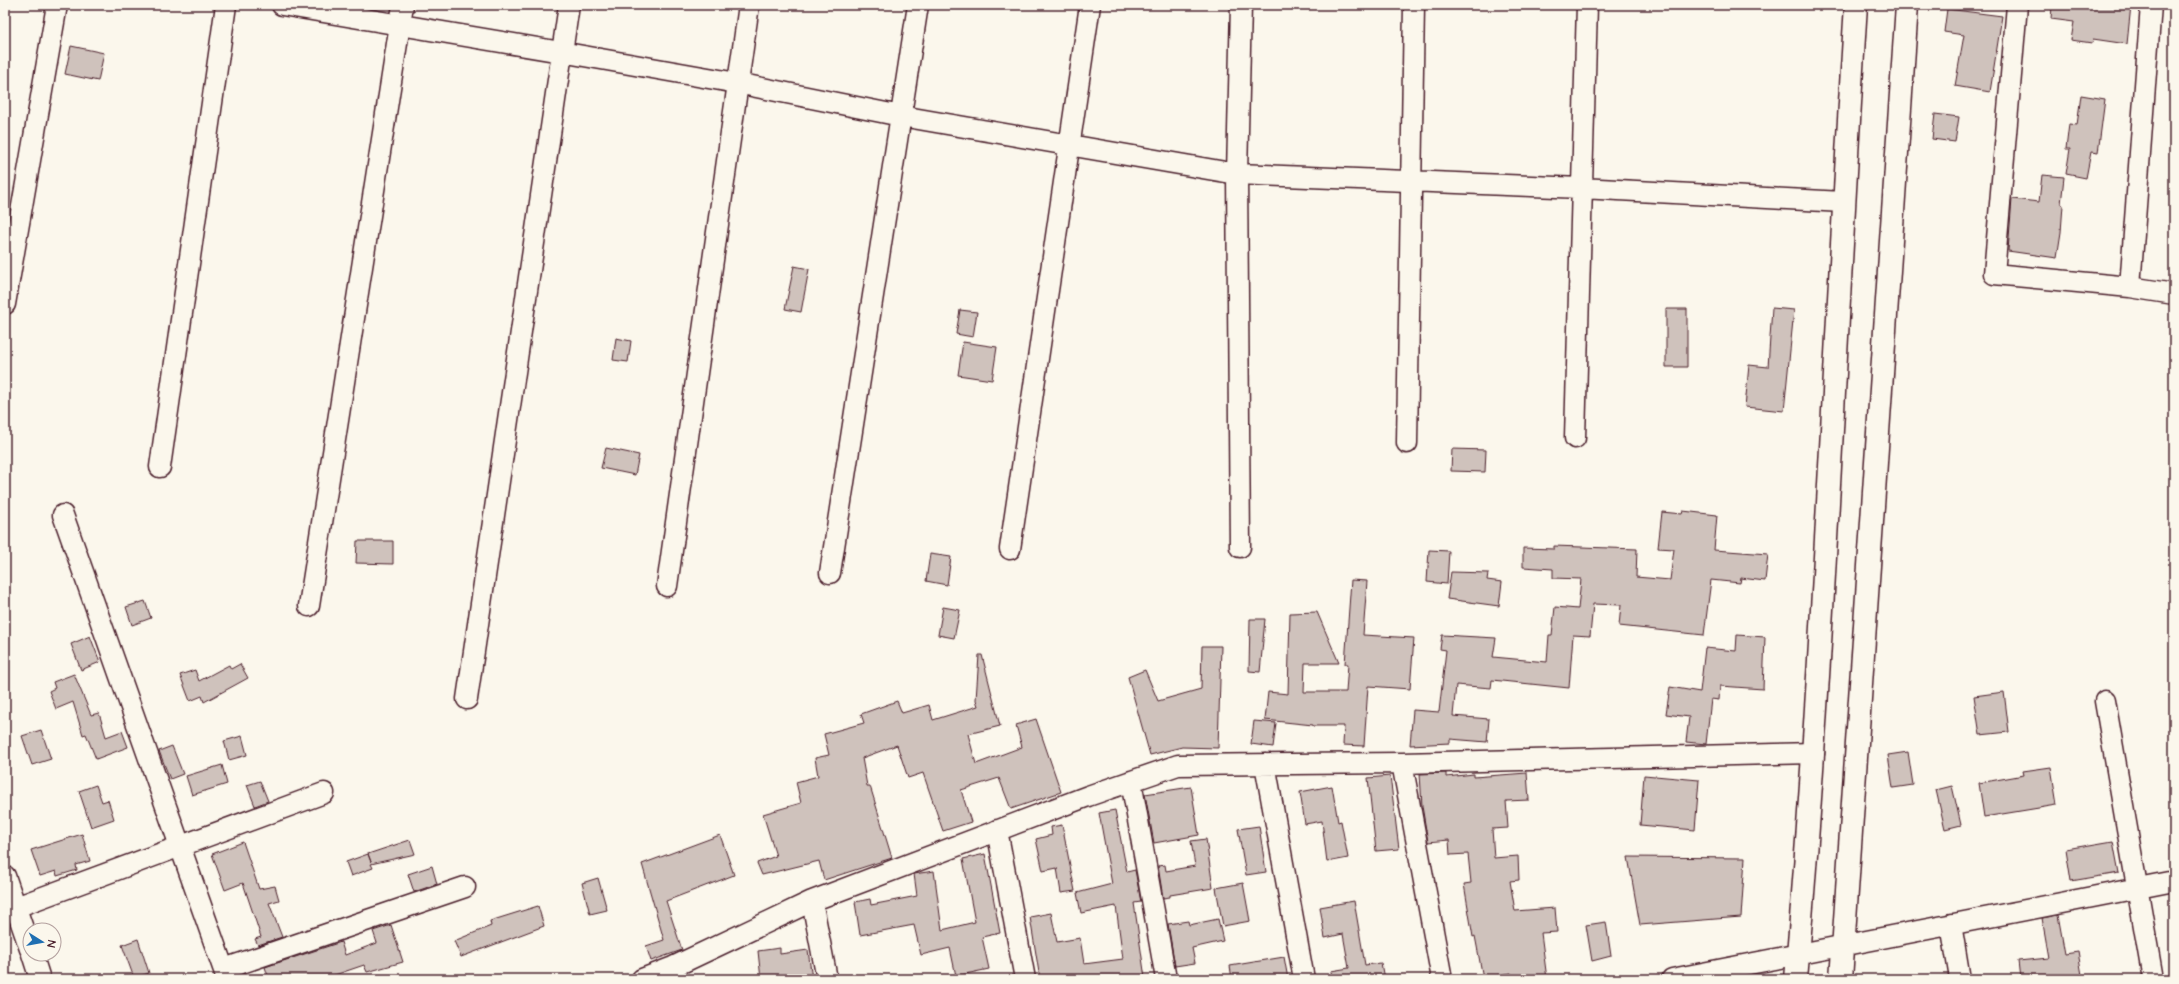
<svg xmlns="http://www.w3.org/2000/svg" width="2179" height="984" font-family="'Architects Daughter',sans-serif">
	<rect width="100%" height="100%" fill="#fbf7ec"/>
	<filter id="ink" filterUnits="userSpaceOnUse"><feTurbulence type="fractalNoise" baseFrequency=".025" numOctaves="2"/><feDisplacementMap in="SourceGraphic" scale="8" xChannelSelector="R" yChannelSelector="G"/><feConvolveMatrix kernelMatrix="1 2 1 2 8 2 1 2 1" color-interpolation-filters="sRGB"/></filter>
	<g filter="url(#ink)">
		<path fill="#cfc2bc" stroke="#4a1f2b" d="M2052 5H2131L2127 44 2093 39 2092 43 2071 40 2074 22 2051 19Z
			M1947 9 2002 16 1990 92 1955 86 1964 35 1944 32Z
			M71 46 104 53 98 81 65 74Z
			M2081 95 2105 99 2098 153 2091 152 2086 178 2066 174 2070 149H2066L2069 124 2077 125Z
			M1935 114 1959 117 1955 142 1932 139Z
			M2042 175 2064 177 2061 204 2063 205 2061 232 2057 258 2008 251 2012 199 2039 202Z
			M794 266 809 269 801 312 785 309Z
			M1772 308 1794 310 1784 411 1745 407 1749 365 1768 367Z
			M1666 309H1687V367H1666Z
			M960 310 977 312 973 337 956 334Z
			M616 338 631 341 628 362 613 360Z
			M963 342 997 347 992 380 958 375Z
			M606 448 639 455 635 475 601 468Z
			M1452 449 1486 450 1485 472 1451 471Z
			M1683 511 1717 515 1714 550 1768 554 1765 581 1741 578 1740 583 1711 580 1704 635 1619 626 1621 605 1593 604 1590 636 1573 635 1569 688 1492 680 1491 688 1456 685 1453 716 1489 719 1487 742 1450 739V743L1410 745 1413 710 1439 712 1446 650 1440 649 1442 635 1496 638 1493 657 1547 662 1549 635H1552L1555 607 1578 609 1581 579 1553 578V569L1523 567V548L1554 549V546L1637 549 1636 577 1670 580 1674 549 1658 548 1662 512 1682 514Z
			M357 541H393V564L356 563Z
			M1429 550 1449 551 1447 584 1427 582Z
			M930 554 951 557 947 585 926 581Z
			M1451 572 1488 573 1487 580 1502 582 1499 606 1447 599Z
			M1351 580 1367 581 1363 635 1414 638 1410 689 1368 686 1364 746 1343 745 1344 726H1313V725L1265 720 1268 692 1288 694 1290 613 1317 612 1339 663H1305L1304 692H1346L1348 664H1345Z
			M145 601 151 618 132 625 126 607Z
			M943 607 960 610 954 638 938 635Z
			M1250 619H1265L1260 672 1249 671Z
			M1737 635 1765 637 1763 689 1720 686 1719 700 1711 699 1706 744 1686 742 1689 717 1666 714 1670 687 1700 692 1705 648 1736 651Z
			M90 636 100 662 81 670 71 644Z
			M1202 646H1221L1218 748 1182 747 1150 755 1128 677 1145 670 1158 701 1201 689Z
			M979 655H982L1000 726 968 734 976 764 1022 747 1016 725 1036 719 1061 792 1011 809 999 778 961 790 971 822 943 831 923 773 908 778 897 745 862 758 867 786H870L892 858 824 880 819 861 762 875 757 863 776 856 763 814 801 803 796 782 818 776 815 758 829 755 824 734 864 723 861 714 897 701 902 713 929 705 933 720 978 706 976 700Z
			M240 664 248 678 204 702 202 696 190 701 180 675 195 670 199 681 229 665 231 669Z
			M74 674 91 715 99 713 106 737 122 731 128 747 96 759 86 734 83 735 73 702 56 709 49 691 55 688 53 682Z
			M2004 692 2009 732 1980 735 1974 696Z
			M1254 721 1276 723 1273 747 1251 744Z
			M41 730 51 759 32 765 22 736Z
			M242 736 247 755 229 760 224 741Z
			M172 746 183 774 170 779 159 751Z
			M1908 752 1913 785 1893 788 1888 755Z
			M222 765 227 784 192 795 186 776Z
			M2051 767 2057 805 1984 817 1979 783 2024 775 2023 771Z
			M1446 773V777L1474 774V777L1527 773 1529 800 1506 801 1508 828 1492 829 1494 858 1518 856 1519 880 1510 881 1515 911 1555 908 1557 932 1541 933 1547 979H1512L1511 973 1483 978 1475 936 1473 937 1464 884 1471 883 1468 854 1450 855 1449 840 1428 842 1422 806 1420 774Z
			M1644 775 1699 780 1695 830 1640 825Z
			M1390 776 1399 849 1376 851 1368 778Z
			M260 781 268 801 255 806 247 785Z
			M96 785 102 802 108 800 114 819 91 827 79 791Z
			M1332 786 1338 822 1341 821 1348 858 1327 862 1322 821 1305 824 1300 792Z
			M1952 786 1961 825 1945 829 1936 790Z
			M1191 787 1199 835 1154 843 1145 794Z
			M1115 810 1127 872 1135 870 1141 902 1134 903 1145 978 1040 979 1030 917 1051 913 1057 942 1080 938 1084 964 1123 959 1116 906 1081 913 1077 893 1112 884 1099 813Z
			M1062 825 1075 891 1061 893 1057 868 1043 871 1036 839 1052 835 1051 827Z
			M1259 826 1266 872 1246 875 1238 829Z
			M82 834 90 861 76 865 77 870 57 876 56 871 40 876 31 850Z
			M720 835 734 875 666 901 682 950 651 961 646 946 664 940 642 864Z
			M1206 839 1213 888 1170 895V897L1163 898 1158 866 1165 865 1166 871 1195 866 1191 841Z
			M410 840 415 854 371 864 373 868 351 876 346 862 368 854 371 862 368 854Z
			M2113 841 2119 873 2071 881 2066 849Z
			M243 842 259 889 275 886 279 900 269 903 282 937 258 945 255 939 261 937 243 883 225 890 212 854Z
			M985 854 1000 933 982 937 989 969 956 976 950 948 921 955 914 925 860 935 855 902 870 899 871 905 917 896 914 874 934 871 942 930 975 922 963 859Z
			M1628 857 1745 858 1741 917 1640 925Z
			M432 866 437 884 414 892 408 874Z
			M598 878 607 910 590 914 582 883Z
			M1243 883 1250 921 1223 926 1216 888Z
			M1354 901 1365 965 1381 963 1384 979H1332L1331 971 1349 968 1343 934 1325 938 1320 907Z
			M538 906 544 926 461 957 454 941 491 926 490 921Z
			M2058 915 2065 954 2078 952 2082 975 2071 977V979H2020L2018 961 2049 958 2042 918Z
			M1218 919 1223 941 1192 948 1195 963 1175 966 1168 924 1188 921 1189 925Z
			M1606 922 1611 956 1592 961 1586 925Z
			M391 925 403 962 367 972 364 965 323 979H269L265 967 341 942 345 955 377 943 373 931Z
			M138 939 149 973 134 978 122 945Z
			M780 948V954L808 950 812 979H761L758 951Z
			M1284 957 1288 979H1232L1230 966Z"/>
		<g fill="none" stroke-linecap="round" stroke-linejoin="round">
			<g stroke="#4a1f2b" stroke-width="23">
				<path id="minor" d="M282 5 561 52 737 83 901 116 1237 174 1581 188 1843 202
					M2017 5 1994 274 2130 287 2174 294
					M2130 287 2151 5
					M5 304 57 5
					M1575 438 1587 5
					M1407 443 1414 5
					M160 467 226 5
					M63 515 227 979
					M1240 547 1237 174 1241 5
					M1010 549 1090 5
					M830 573 918 5
					M667 586 749 5
					M309 606 403 5
					M467 699 569 5
					M2105 701 2153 979
					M1402 763 1442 979
					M1265 764 1304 979
					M1131 781 1166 979
					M997 830 1025 979
					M5 876 30 949
					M812 901 827 979
					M16 907 324 793
					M1951 924 1960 979
					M32 954 40 979
					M224 969 465 887
					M642 979 673 967 812 901 1088 796 1178 765 1402 763 1814 753
					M1672 979 2174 881"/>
			</g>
			<g stroke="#4a1f2b" stroke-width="25">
				<path id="major" d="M1796 979C1824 655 1835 330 1856 5
					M1841 979 1907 5"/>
			</g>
			<use href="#minor" stroke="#fbf7ec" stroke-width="20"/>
			<use href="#major" stroke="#fbf7ec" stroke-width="22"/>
		</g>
	</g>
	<rect width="2179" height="984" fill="none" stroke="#fbf7ec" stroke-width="20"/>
	<rect x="10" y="10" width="2159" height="964" fill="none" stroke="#4a1f2b" stroke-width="1.5" filter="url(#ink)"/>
	<g transform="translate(42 942) rotate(101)"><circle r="19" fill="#fbf7ec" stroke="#b4a19f"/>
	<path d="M0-3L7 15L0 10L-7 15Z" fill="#1f6fb2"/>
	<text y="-6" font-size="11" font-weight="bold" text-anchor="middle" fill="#4a1f2b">N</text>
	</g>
</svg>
